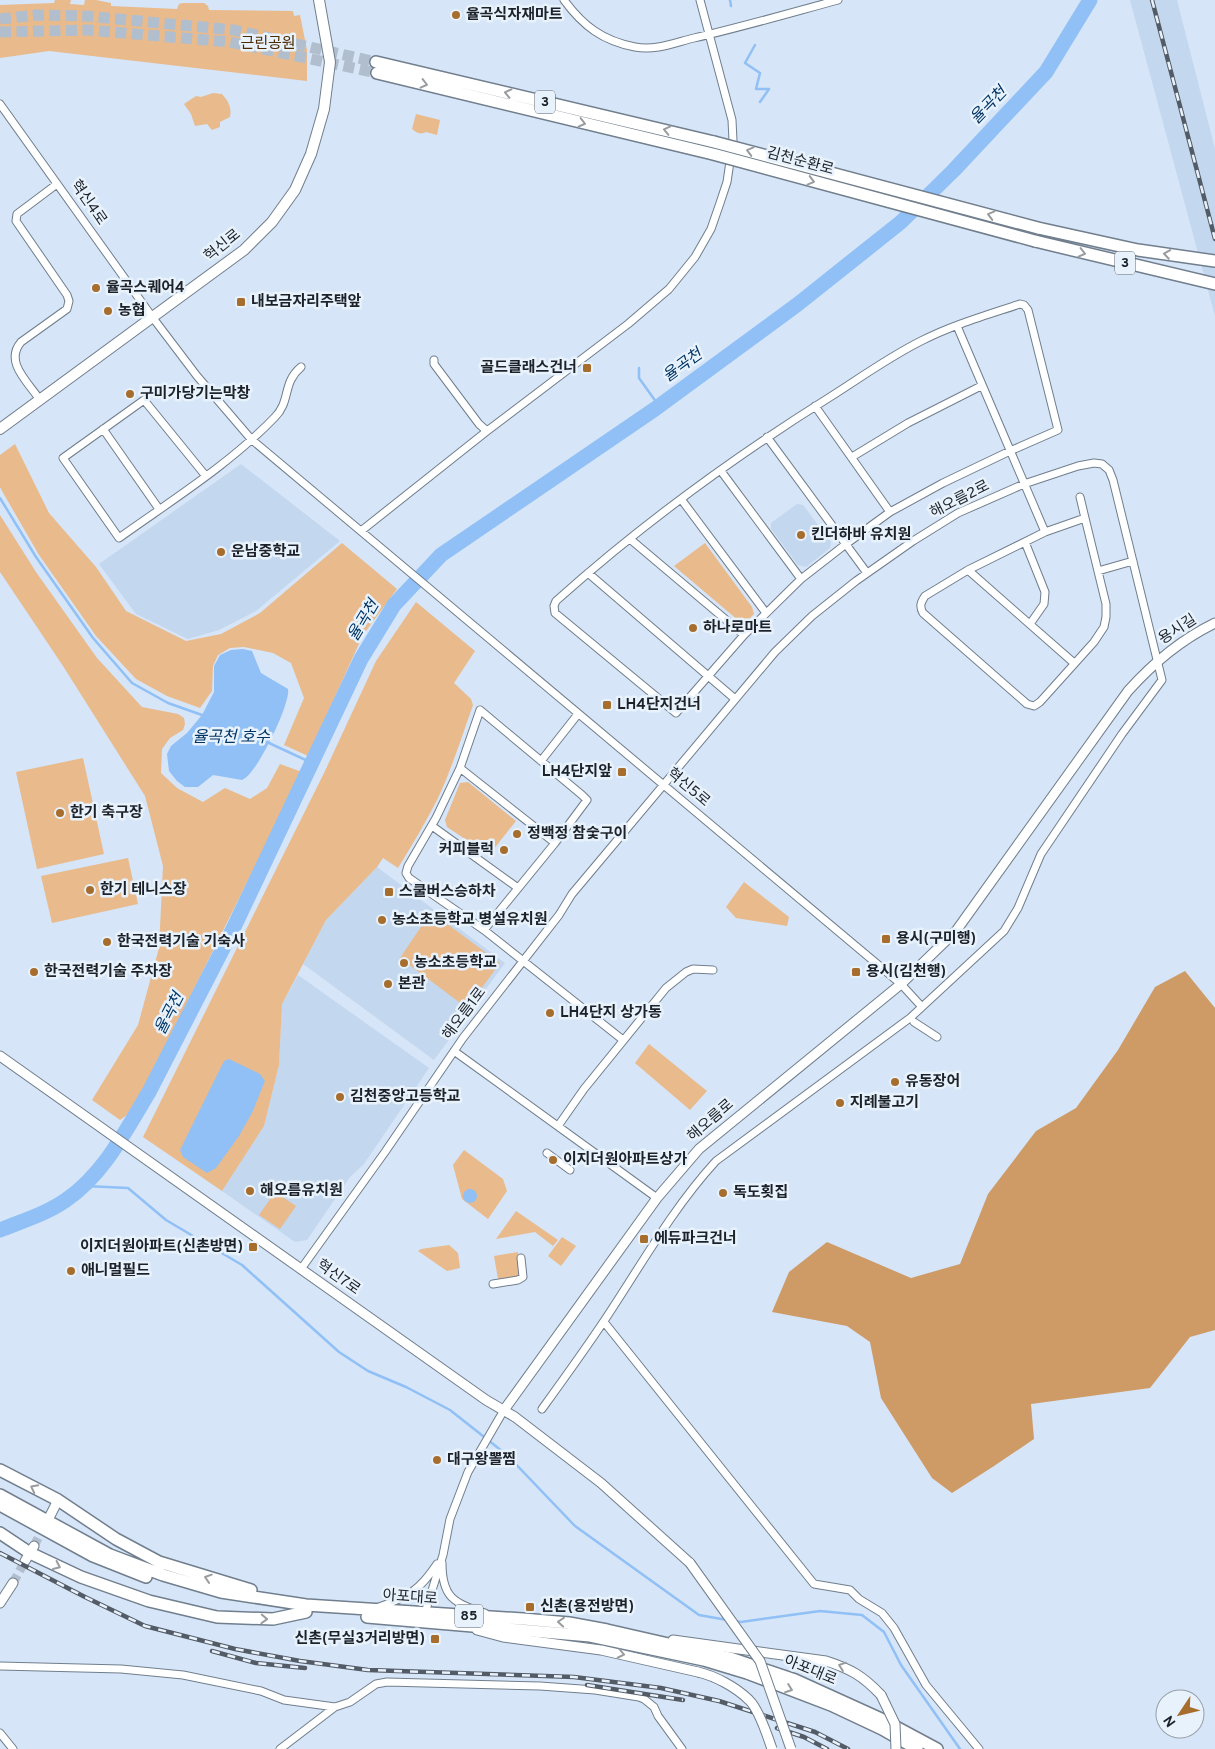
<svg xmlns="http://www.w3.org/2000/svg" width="1215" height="1749" font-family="Overpass,'Noto Sans KR',sans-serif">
	<rect width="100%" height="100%" fill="#d6e5f7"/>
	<path fill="#c3d7ee" d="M1130 0H1177L1215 149V316Z
		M241 464 340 541 256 611 219 630 188 639 136 614 99 564Z
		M797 504 803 505 831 542 830 548 806 567 798 565 771 529V523Z
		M377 867 505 963 434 1060 303 964 326 920Z
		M298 975 429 1068 364 1164 350 1177 307 1240 295 1242 222 1191 264 1126 279 1065 282 1004Z"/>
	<path fill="#e9ba8c" d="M55 0H71L70 4 84 5 85 0H96L111 3V6L177 9 179 4 183 3H204L208 6 209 10 293 11 294 16 300 15 307 50V81L49 51 0 58V5L54 3Z
		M213 93 222 94C228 101 232 107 230 117L220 122V127L212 130 207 124 195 126 191 114 184 104 196 96 201 97Z
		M416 114 440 120 437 135 426 132C420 135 417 133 412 129Z
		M15 444 49 513 96 567 126 611 186 641 221 634 260 613 342 543 397 589 363 635 308 756 284 745 304 698 291 663 273 653 244 647 230 648 218 655 213 666 212 691 200 708 167 696 136 679 96 636 39 555 2 491 0 487V455Z
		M0 515 36 572 97 658 142 707 178 714 184 718 185 724 183 730 170 738 162 749 161 773 177 788 203 802 225 788 250 799 267 788 280 764 302 772 164 1049 137 1099 127 1115 120 1120 92 1100 138 1025 159 948 163 866 145 796 63 666 0 572Z
		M705 543 752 607 754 614 746 622 739 621 674 566Z
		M416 602 475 651 454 683 471 699 473 705C462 736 452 768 438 798 426 822 412 845 398 868L383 858 377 867 326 920 282 1004 279 1065 264 1126 222 1191 143 1137 325 771 376 661Z
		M83 758 104 854 37 869 16 772Z
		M468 782 516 821 489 855 447 827 445 820 460 783Z
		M128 858 138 904 52 923 41 876Z
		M744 882 789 917 787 926 736 918 726 907Z
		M431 912 500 963 467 1008 400 958Z
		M649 1044 707 1091 690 1110 635 1063Z
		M464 1150 503 1179 507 1191 488 1219 462 1199 453 1165Z
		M275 1192 296 1206 280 1229 259 1215Z
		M516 1211 558 1240 553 1246 535 1232 496 1239Z
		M562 1237 576 1246 561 1266 548 1256Z
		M449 1245 458 1253 460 1268 447 1271 418 1251 421 1249Z
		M518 1252 520 1275 517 1277 498 1279 494 1256Z"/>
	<path fill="#ce9a66" d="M1185 971 1215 1008V1330L1190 1337 1150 1388 1031 1404 1034 1439 994 1466 952 1493 932 1478 881 1398 870 1342 847 1326 772 1312 789 1272 827 1242 911 1278 960 1264 988 1194 1036 1131 1076 1108 1118 1050 1155 987Z"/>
	<path fill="#90c0f6" d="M243 649 252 651 261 673 288 689C291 703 256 776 242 780L213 775 198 787H185L177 781 169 771 167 754 171 746 187 733 202 715 214 692V666L220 655 231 650Z
		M229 1059 260 1074 265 1081 252 1113 239 1136 216 1168 207 1173 183 1157 180 1150 224 1061Z
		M463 1196a7 7 0 1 1 14 0a7 7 0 1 1-14 0Z"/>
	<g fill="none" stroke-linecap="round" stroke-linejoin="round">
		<path stroke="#90c0f6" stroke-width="2.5" d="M730 0 731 6
			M755 45 745 63 760 73 756 89H769L760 102
			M639 368V378L659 406
			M0 498 36 557 93 638 132 683 168 703 202 715
			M269 743 312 763
			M85 1186 128 1188 166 1220 242 1265 339 1352 368 1371 406 1387 450 1410 507 1455 575 1526 699 1615 727 1620
			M735 1621 741 1622 820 1611 862 1615 884 1632 901 1665 960 1749"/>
		<path stroke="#90c0f6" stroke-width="15" d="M0 1230C22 1221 46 1214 66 1200 104 1174 126 1130 149 1092L233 929 361 659 394 605 441 555 655 409 798 304 901 222 954 170 1046 72 1090 0"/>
		<path stroke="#b1bece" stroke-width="9" stroke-dasharray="9 4.5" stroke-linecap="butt" d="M34 1546 45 1524
			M13 1583 25 1561"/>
		<path stroke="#b1bece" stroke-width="11" stroke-dasharray="11 5.5" stroke-linecap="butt" d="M0 19 37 15 86 16 234 30 376 62
			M0 32 88 30 230 42 377 73"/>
		<g stroke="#707e8d" stroke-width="9">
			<path id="minor" d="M564 0C583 26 603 41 635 47 655 51 674 43 694 38 742 27 790 13 838 0
				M0 104 153 318 197 376 251 439 901 984 922 1007
				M1020 304 1024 305 1028 310 1058 430 1010 451 943 483 890 512 846 544 801 579 744 635 676 713 555 613 554 606 556 601C641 525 734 457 830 397 860 378 889 357 921 341 952 325 987 315 1020 304Z
				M957 326 1045 532 968 570 925 596C921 602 919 606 923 613L1027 704 1034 706 1040 702 1094 642 1104 627 1106 617V604L1085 518 1045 532
				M434 360V364L479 424 487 431
				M40 400C28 382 4 362 21 342L67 309 69 301 67 295 16 221 17 214 57 184
				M815 406 890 512
				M103 429 159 509
				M767 437 867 573
				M852 457 908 423 981 386
				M721 471 801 579
				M205 475 144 400 63 458 119 538C172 500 230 464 275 417 291 401 282 383 301 367
				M1080 497 1085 518
				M681 499 766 613
				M361 531 487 431 628 324 669 289 695 257 711 229 720 203 727 182 733 141 732 120 700 0
				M630 539 744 635
				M1025 542 1045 592 1044 604 1030 624
				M968 570 1074 663
				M1098 571 1133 561
				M588 573 735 699
				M541 761 578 714
				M460 768 555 843
				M432 826 518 888
				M484 930 555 843 587 800 582 795 480 710 460 768 436 818 408 866 406 873 409 878 484 930 623 1040
				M914 1022 937 1037
				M454 1051 657 1198
				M558 1126 584 1089 666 988 686 972 693 969 713 970
				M547 1153 570 1170
				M301 1269 385 1152 463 1038 559 915 572 894 775 652 812 616 856 581 913 541 958 513 1024 484 1078 466 1094 463 1102 464 1109 470 1113 480 1162 680 1122 734 1041 854 1018 908 1004 931 910 1018 716 1161C672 1209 640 1267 604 1321 584 1351 563 1380 542 1409
				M493 1284 518 1280 523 1277 521 1258
				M604 1322 814 1584 850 1590 859 1599 882 1613 894 1628 926 1685 979 1749
				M442 1563C442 1598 454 1603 485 1613
				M379 1607C408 1597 420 1590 437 1564
				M424 1616 443 1555 450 1519 468 1472 504 1410
				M0 1666 121 1669 183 1675 261 1691 284 1700 335 1707 350 1702 376 1684 387 1682 540 1686 595 1690 639 1697 644 1699 654 1707 658 1716 682 1749
				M0 1733 13 1749
				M280 1749 335 1707"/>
		</g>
		<g stroke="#707e8d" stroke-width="11">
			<path id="tertiary" d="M0 1056 486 1400 515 1417 601 1483 690 1563
				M504 1410 657 1198 699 1149 901 984 956 931 1128 691C1153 663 1180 640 1215 623
				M50 1516 58 1500
				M25 1561 34 1546
				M0 1603 13 1583
				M477 1630 503 1637 601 1650 698 1672
				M673 1640 826 1661C851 1669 863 1676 881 1695"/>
		</g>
		<g stroke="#707e8d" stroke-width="12">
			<path id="secondary" d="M0 429 244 250 272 222 295 190 311 154 324 109 330 62 319 0"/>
		</g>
		<g stroke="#707e8d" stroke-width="14">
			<path id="primary" d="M0 1470 58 1500 116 1539 159 1562 251 1590
				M0 1495 110 1555 163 1575 221 1592 306 1605 523 1619 569 1623 607 1630 730 1658 795 1680 881 1719 937 1749
				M0 1505 93 1556 146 1577
				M0 1533 30 1553 81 1577 149 1601 217 1617 273 1619 306 1612
				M367 1617 590 1636 704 1660 747 1673 831 1705 882 1729 917 1749"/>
		</g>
		<g stroke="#707e8d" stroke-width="14">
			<path id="trunk" d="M376 62 714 142
				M377 73 713 154
				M1038 228 1138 250 1215 261
				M1035 241 1215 284"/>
		</g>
		<use href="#minor" stroke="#fff" stroke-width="7"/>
		<use href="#tertiary" stroke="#fff" stroke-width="9"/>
		<use href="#secondary" stroke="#fff" stroke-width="10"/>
		<use href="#primary" stroke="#fff" stroke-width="11"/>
		<use href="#trunk" stroke="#fff" stroke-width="11"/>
		<g stroke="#535b66" stroke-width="4.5">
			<path id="rail" d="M1152 0 1215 239
				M0 1553 85 1597 145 1626 235 1649 300 1661 368 1670 574 1677 661 1688 719 1701 815 1732 848 1749
				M212 1651 256 1663 305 1668
				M587 1685 683 1700
				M777 1728 804 1737 827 1749"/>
		</g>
		<use href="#rail" stroke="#e8f2fc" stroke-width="2.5" stroke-dasharray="8" stroke-linecap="butt"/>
		<g stroke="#707e8d" stroke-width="11" stroke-linecap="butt">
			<path id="tertiary-bridge" d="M690 1563 760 1661 791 1749
				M698 1672C715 1676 736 1687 749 1700 758 1708 768 1737 772 1749
				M881 1695 895 1724 896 1749"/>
		</g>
		<g stroke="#707e8d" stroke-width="14" stroke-linecap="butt">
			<path id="trunk-bridge" d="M714 142 1038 228
				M713 154 1035 241"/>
		</g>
		<use href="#tertiary-bridge" stroke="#fff" stroke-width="9"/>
		<use href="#trunk-bridge" stroke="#fff" stroke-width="11"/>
	</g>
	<defs><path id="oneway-chevron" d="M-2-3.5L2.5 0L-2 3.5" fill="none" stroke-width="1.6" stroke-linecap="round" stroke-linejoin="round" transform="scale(1.25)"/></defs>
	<g stroke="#999c9f">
		<use href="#oneway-chevron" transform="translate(424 84) rotate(14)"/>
		<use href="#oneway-chevron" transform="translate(508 93) rotate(-167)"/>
		<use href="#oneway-chevron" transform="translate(582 123) rotate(14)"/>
		<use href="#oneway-chevron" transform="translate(667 130) rotate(-167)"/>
		<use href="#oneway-chevron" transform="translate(750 151) rotate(-165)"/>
		<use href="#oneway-chevron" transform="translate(811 181) rotate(15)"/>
		<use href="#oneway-chevron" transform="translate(991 215) rotate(-165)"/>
		<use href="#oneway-chevron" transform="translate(1082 253) rotate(14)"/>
		<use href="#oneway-chevron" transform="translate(1167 254) rotate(-171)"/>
		<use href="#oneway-chevron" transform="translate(34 1488) rotate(-153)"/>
		<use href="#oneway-chevron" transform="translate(57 1566) rotate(25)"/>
		<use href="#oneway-chevron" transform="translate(208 1578) rotate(-162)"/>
		<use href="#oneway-chevron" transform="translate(264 1619) rotate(2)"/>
		<use href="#oneway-chevron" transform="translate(561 1622) rotate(-175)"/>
		<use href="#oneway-chevron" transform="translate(621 1654) rotate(12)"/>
		<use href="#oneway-chevron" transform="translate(842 1666) rotate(-161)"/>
		<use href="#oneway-chevron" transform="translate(789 1689) rotate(20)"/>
	</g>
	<g fill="#a76d2c" stroke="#e8f2fc" stroke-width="2">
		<circle cx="456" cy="15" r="5"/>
		<circle cx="96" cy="288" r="5"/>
		<rect x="236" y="297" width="10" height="10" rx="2.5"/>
		<circle cx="108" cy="311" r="5"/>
		<rect x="582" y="363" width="10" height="10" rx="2.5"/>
		<circle cx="130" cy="394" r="5"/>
		<circle cx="801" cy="535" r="5"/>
		<circle cx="221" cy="552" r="5"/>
		<circle cx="693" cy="628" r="5"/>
		<rect x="602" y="700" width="10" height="10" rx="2.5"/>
		<rect x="617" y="767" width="10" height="10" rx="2.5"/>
		<circle cx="60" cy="813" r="5"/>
		<circle cx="517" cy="834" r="5"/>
		<circle cx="504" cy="850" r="5"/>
		<circle cx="90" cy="890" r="5"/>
		<rect x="384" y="887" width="10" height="10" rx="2.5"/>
		<circle cx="382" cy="920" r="5"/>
		<rect x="881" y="934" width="10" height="10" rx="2.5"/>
		<circle cx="107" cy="942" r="5"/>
		<circle cx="404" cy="963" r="5"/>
		<circle cx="34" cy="972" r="5"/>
		<rect x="851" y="967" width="10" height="10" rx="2.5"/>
		<circle cx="388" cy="984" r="5"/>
		<circle cx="550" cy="1013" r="5"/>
		<circle cx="895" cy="1082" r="5"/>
		<circle cx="340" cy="1097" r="5"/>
		<circle cx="840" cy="1103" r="5"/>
		<circle cx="553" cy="1160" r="5"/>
		<circle cx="250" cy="1191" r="5"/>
		<circle cx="723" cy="1193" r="5"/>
		<rect x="639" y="1234" width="10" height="10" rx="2.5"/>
		<rect x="248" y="1242" width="10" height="10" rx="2.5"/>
		<circle cx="71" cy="1271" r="5"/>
		<circle cx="437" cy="1460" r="5"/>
		<rect x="525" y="1602" width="10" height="10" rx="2.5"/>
		<rect x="430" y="1634" width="10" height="10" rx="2.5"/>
	</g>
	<g text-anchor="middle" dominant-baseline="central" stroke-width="5" stroke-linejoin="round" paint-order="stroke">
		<g fill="#e8f2fc" stroke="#5a6068" stroke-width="1">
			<rect x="535" y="90.5" width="20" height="23" rx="4"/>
			<rect x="1115" y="251.5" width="20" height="23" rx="4"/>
			<rect x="455" y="1604.5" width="28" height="23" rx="4"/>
		</g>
		<g font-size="14" font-weight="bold" fill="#1d2229">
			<text x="545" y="102">3</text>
			<text x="1125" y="263">3</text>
			<text x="469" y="1616">85</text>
		</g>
		<g font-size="15" font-weight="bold" fill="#1d2229" stroke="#e8f2fc" text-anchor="start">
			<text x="466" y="15">율곡식자재마트</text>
			<text x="106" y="288">율곡스퀘어4</text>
			<text x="251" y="302">내보금자리주택앞</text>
			<text x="118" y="311">농협</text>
			<text x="577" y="368" text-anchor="end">골드클래스건너</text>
			<text x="140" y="394">구미가당기는막창</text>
			<text x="811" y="535">킨더하바 유치원</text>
			<text x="231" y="552">운남중학교</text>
			<text x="703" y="628">하나로마트</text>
			<text x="617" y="705">LH4단지건너</text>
			<text x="612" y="772" text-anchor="end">LH4단지앞</text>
			<text x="70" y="813">한기 축구장</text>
			<text x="527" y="834">정백정 참숯구이</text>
			<text x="494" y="850" text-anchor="end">커피블럭</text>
			<text x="100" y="890">한기 테니스장</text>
			<text x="399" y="892">스쿨버스승하차</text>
			<text x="392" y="920">농소초등학교 병설유치원</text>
			<text x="896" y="939">용시(구미행)</text>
			<text x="117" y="942">한국전력기술 기숙사</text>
			<text x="414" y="963">농소초등학교</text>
			<text x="44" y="972">한국전력기술 주차장</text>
			<text x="866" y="972">용시(김천행)</text>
			<text x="398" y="984">본관</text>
			<text x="560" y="1013">LH4단지 상가동</text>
			<text x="905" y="1082">유동장어</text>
			<text x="350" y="1097">김천중앙고등학교</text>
			<text x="850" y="1103">지례불고기</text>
			<text x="563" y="1160">이지더원아파트상가</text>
			<text x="260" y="1191">해오름유치원</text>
			<text x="733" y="1193">독도횟집</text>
			<text x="654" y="1239">에듀파크건너</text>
			<text x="243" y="1247" text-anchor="end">이지더원아파트(신촌방면)</text>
			<text x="81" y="1271">애니멀필드</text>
			<text x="447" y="1460">대구왕뽈찜</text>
			<text x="540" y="1607">신촌(용전방면)</text>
			<text x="425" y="1639" text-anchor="end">신촌(무실3거리방면)</text>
		</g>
		<g font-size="15" fill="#4d2b00" stroke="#e8f2fc">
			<text x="268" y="44">근린공원</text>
		</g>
		<g font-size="15" fill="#1d2229" stroke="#e8f2fc">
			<text transform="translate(800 162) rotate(15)">김천순환로</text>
			<text transform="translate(88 203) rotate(55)">혁신4로</text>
			<text transform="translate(223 246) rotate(-39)">혁신로</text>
			<text transform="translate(960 500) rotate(-27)">해오름2로</text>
			<text transform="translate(1178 630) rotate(-33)">용시길</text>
			<text transform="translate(688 788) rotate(40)">혁신5로</text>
			<text transform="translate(465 1014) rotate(-53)">해오름1로</text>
			<text transform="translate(711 1121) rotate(-41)">해오름로</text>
			<text transform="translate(338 1278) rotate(35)">혁신7로</text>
			<text transform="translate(410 1598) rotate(4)">아포대로</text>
			<text transform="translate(810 1671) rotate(22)">아포대로</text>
		</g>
		<g font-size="16" font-style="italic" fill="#003564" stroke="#e8f2fc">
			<text transform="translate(989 106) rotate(-46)">율곡천</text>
			<text transform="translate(683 366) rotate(-36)">율곡천</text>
			<text transform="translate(364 621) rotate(-59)">율곡천</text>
			<text x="231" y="738">율곡천 호수</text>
			<text transform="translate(170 1014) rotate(-63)">율곡천</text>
		</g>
	</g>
	<g transform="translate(1180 1714) rotate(235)"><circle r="24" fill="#e8f2fc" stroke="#979fa8"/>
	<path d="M0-4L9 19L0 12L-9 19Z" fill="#a76d2c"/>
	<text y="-8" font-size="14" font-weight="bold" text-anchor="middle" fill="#1d2229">N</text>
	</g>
</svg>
